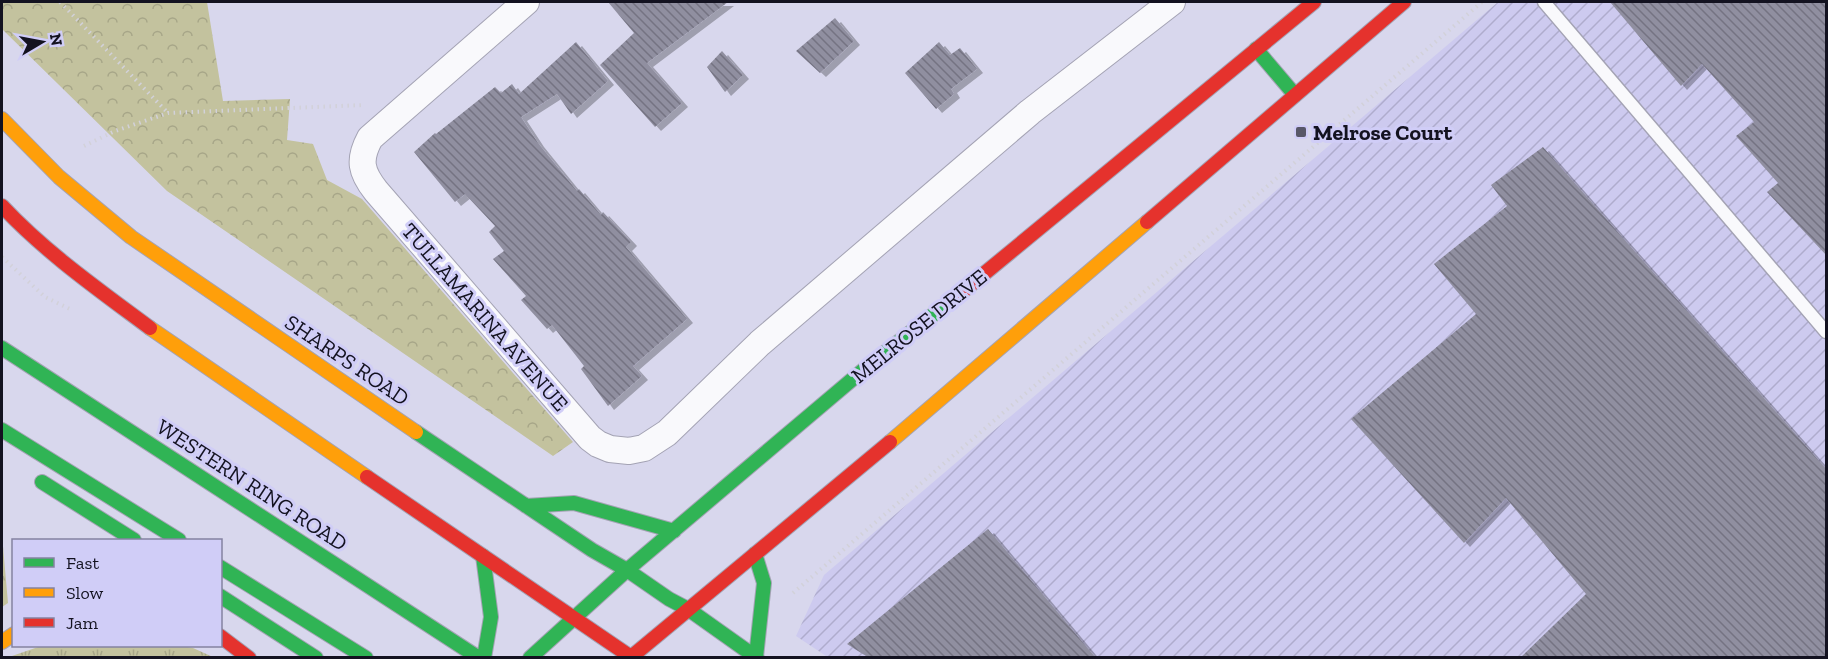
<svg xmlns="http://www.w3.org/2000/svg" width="1828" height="659" font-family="'Zilla Slab',serif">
	<defs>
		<pattern id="industrial-furrows" width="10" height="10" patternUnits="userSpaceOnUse" patternTransform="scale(1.5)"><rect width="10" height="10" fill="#cdcaef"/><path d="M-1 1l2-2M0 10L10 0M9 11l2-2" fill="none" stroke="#afaccd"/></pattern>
		<pattern id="grass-tufts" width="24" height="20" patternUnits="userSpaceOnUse" patternTransform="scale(1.5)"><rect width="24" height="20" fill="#c3c29e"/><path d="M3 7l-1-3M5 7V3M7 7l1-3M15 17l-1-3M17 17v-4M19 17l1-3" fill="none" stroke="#a7a688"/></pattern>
		<pattern id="park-crowns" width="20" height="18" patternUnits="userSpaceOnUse" patternTransform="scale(1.5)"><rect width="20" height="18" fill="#c3c29e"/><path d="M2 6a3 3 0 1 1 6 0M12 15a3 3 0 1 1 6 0" fill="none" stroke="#a7a688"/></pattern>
		<pattern id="building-back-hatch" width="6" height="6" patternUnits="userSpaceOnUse" patternTransform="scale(1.5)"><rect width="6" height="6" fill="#908fa0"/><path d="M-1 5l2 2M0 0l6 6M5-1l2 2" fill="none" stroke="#747382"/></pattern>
		<filter id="shadow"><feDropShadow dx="6" dy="4" stdDeviation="0" flood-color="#0004"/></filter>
	</defs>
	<rect width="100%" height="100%" fill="#d8d7ed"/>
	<path fill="url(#industrial-furrows)" d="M1498 2H1826V657L829 658 796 636 824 575Z"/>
	<path fill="url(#grass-tufts)" d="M2 535 8 603 2 607Z
		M41 646H182L193 648 213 657H9Z"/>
	<path fill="url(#park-crowns)" d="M2 2H207L223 101 290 99 287 140 313 144 327 180 362 199 573 442 553 456 167 191 2 29Z"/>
	<path fill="url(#building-back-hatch)" filter="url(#shadow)" d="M608 2H728L647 63 682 103 655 127 600 65 634 33Z
		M1610 2H1827V256L1767 192 1778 183 1736 136 1754 122 1702 64 1681 86Z
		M835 18 854 41 820 73 796 51Z
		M576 42 608 81 571 114 557 94 521 117 538 143 577 191 579 189 601 215 603 212 631 242 626 247 687 319 633 366 642 376 608 406 581 369 584 366 552 325 547 329 521 300 526 296 493 259 504 251 489 232 495 226 465 194 455 202 414 152 435 133 436 134 495 87 501 93 512 84 519 94Z
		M939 42 950 55 960 48 977 69 951 89 954 94 936 109 905 73Z
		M722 51 743 75 725 92 707 67Z
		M1543 147 1827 470V657H1521L1586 594 1506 498 1464 543 1351 419 1476 314 1434 264 1507 206 1491 185Z
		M988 529 1095 657H868L847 644Z"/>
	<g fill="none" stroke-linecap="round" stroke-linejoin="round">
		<g stroke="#a4a3b4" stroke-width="15">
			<path id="lane" d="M1544 2 1826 332"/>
		</g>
		<g stroke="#a4a3b4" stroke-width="28">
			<path id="street" d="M526 2 370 138C358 160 361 172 376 191L590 438 598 444 610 449 629 451 644 448 667 433 760 343 1030 112 1172 2"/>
		</g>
		<g stroke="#a4a3b4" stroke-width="16">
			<path id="fast" d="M1256 49 1295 95
				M2 348 479 658
				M2 430 179 540
				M416 432 592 550 627 570 669 599 688 609
				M42 482 134 540
				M526 506 574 503 674 531
				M755 554 764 583 756 657
				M483 556 491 617 484 658
				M220 567 366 658
				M220 596 316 658
				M688 609 757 658
				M530 658 627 570 874 361 957 296"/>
		</g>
		<g stroke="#a4a3b4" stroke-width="16">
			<path id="slow" d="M2 119 59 177 131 237 416 432
				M150 328 367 477
				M890 442 1147 222
				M2 642 14 634"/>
		</g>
		<g stroke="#a4a3b4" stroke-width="16">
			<path id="jam" d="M2 206C45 252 99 290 150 328
				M1147 222 1404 2
				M957 296 1314 2
				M367 477 631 657
				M220 636 249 658
				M630 658 890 442"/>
		</g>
		<path stroke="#d2d1d9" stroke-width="4" stroke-dasharray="1.5 4.5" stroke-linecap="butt" d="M60 2 168 113
			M84 146 115 131 168 113 364 105
			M2 257 45 297 72 310
			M793 593 1482 2"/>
		<use href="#lane" stroke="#f9f9fc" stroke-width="12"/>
		<use href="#street" stroke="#f9f9fc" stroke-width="26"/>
		<use href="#fast" stroke="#30b455" stroke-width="14"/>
		<use href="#slow" stroke="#ff9f0a" stroke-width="14"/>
		<use href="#jam" stroke="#e5322d" stroke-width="14"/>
	</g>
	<rect fill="#585768" stroke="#d0cdf7" stroke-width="2" x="1295" y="126" width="12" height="12" rx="3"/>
	<g text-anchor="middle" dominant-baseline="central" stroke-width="6" stroke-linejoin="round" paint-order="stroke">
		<g font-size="22" font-weight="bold" fill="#131220" stroke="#d0cdf7" text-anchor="start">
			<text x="1313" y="132">Melrose Court</text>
		</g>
		<g font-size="22" fill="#131220" stroke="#d0cdf7">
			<text transform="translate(485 317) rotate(49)">TULLAMARINA AVENUE</text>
			<text transform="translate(919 326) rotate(-39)">MELROSE DRIVE</text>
			<text transform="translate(347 360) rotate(34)">SHARPS ROAD</text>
			<text transform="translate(252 485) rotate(33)">WESTERN RING ROAD</text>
		</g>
	</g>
	<rect width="1828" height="659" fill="none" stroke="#131220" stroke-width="6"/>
	<rect x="12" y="539" width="210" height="108" fill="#d0cdf7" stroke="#8482a1" stroke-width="1.5"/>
	<rect x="24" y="558" width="30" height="9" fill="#30b455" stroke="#8482a1" stroke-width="1.5"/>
	<text x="66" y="569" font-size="18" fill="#131220">Fast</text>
	<rect x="24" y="588" width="30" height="9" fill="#ff9f0a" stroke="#8482a1" stroke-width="1.5"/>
	<text x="66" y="599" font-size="18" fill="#131220">Slow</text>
	<rect x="24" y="618" width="30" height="9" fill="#e5322d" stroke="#8482a1" stroke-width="1.5"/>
	<text x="66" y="629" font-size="18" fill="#131220">Jam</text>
	<g transform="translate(42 42) rotate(80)" stroke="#d0cdf7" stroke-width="4.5" paint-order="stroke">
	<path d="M0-4.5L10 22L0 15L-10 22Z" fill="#131220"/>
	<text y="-9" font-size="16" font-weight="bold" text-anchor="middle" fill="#131220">N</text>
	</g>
</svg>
